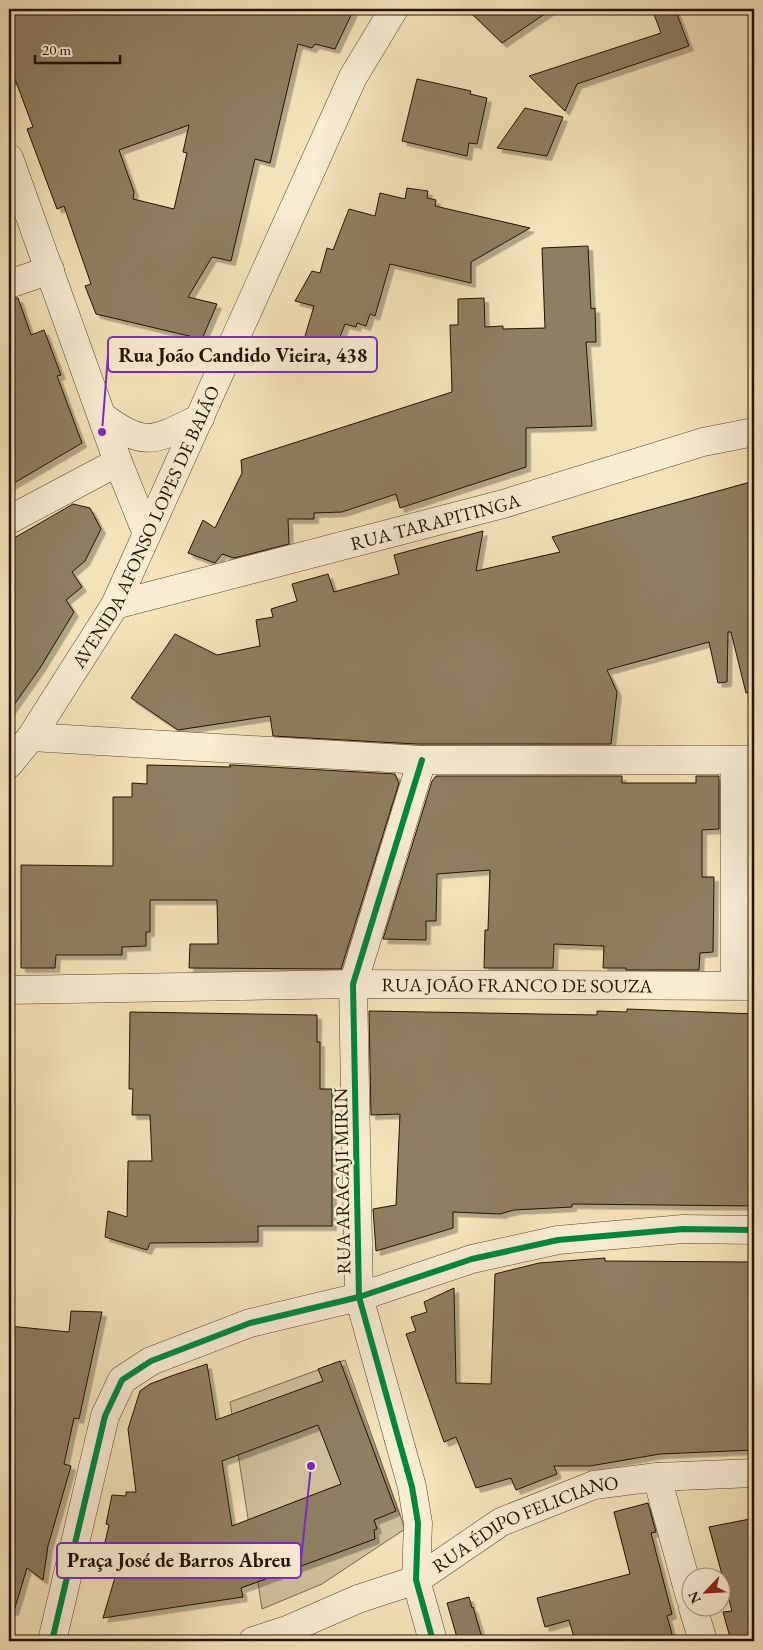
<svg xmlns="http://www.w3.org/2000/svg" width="763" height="1650" font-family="'EB Garamond',serif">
	<defs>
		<filter id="shadow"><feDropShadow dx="4.5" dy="4.5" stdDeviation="0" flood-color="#0004"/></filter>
	</defs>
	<rect width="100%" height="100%" fill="#f4e2b9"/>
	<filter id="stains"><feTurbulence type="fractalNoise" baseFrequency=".004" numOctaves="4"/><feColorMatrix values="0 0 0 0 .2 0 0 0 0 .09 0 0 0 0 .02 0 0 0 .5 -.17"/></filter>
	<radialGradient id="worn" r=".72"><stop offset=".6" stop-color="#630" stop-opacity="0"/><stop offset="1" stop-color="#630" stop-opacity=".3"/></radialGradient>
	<path fill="#d0bf9a" stroke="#7a684d" d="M345 1360 405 1529 322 1584 262 1609 230 1402Z"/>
	<path fill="#907e60" stroke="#231200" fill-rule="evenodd" filter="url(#shadow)" d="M9 9H354L335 49 315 44 312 48 298 44 270 163 255 159 231 261 212 257 188 297 217 304 202 339 96 314 85 286 91 284 64 206 57 209 27 129 33 127 15 79 9 81ZM189 125 183 152 187 153 174 209 133 199 134 192 119 150Z
		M467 9H552L502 43Z
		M652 9H675L689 46 577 84 565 111 529 76 661 33Z
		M417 79 471 91 470 94 487 98 477 144 469 143 467 156 402 141Z
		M525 108 563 117 547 156 497 148Z
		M407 188 428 191 427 198 436 200 435 206 530 228 471 262V283L390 264 375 316 370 314 366 326 357 323 356 327 345 324 333 355 302 346 314 306 295 301 312 271 320 273 327 248 333 250 349 209 375 216 380 193 405 199Z
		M588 246 591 309 595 308 596 342H586L592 426 526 428V467L400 508 396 494 342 512 314 513V519H288L289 544 234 558 222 554 215 563 188 553 203 520 215 528 242 473 241 460 452 392 450 325H458V299L484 298 485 327 503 326V329L545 328 542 248Z
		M18 298 31 335 44 330 61 375 57 376 82 443 9 486V299Z
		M754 481V692L746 693 731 632H728L727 682 718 683 709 642 607 670 617 692 611 744H416L273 736 270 716 178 730 131 698 175 634 217 655 260 646 256 620 273 617 271 609 297 601 292 584 328 574 334 592 399 574 394 555 483 531 476 571 560 552 552 537Z
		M73 504 90 508 101 529 85 561 72 572 82 587 66 600 74 612 40 668 9 712V541Z
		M147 765 231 767 229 765H233L395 774 399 783 341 969 189 968 190 944H218L217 900H150V932H146V946L122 947V955H56L55 968H21V865L113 866V797H132V783L147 784Z
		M436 776H622V783H696V776H719V829L702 830V877H714L713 952 700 953 699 970H626V968H603L604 946H602L554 944 553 968H484L485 930H488L490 870 437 874 436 921H426V940L383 939 432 781Z
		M627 1009 754 1014V1206L572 1204V1207L514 1210 500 1214 453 1212V1228L376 1251 373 1209 396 1205 400 1114 371 1115 369 1011 597 1015V1011L627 1012Z
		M130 1012 317 1015V1042H320V1089H332V1226H258V1242L150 1243 147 1250 105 1237 108 1211 127 1217 128 1161H152L150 1115H132L133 1089H129Z
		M605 1258V1261L754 1262V1450L660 1454 590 1466H554L557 1474 516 1490 511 1478 476 1488 456 1437 444 1442 406 1334 416 1331 411 1317 427 1312 424 1302 454 1288 456 1383 491 1384 495 1274 539 1263Z
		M71 1311 102 1312 79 1419 74 1418 64 1464 71 1466 48 1546 43 1580 27 1568 14 1611 9 1610V1326L69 1332Z
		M340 1361 396 1511 374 1520 377 1529 374 1530 375 1539 241 1588 243 1597 103 1618 121 1557 103 1551 109 1525 106 1524 112 1495 126 1496V1492H136L128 1429 140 1391 150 1384 174 1375 207 1364 216 1420 323 1381 318 1369ZM318 1425 341 1484 232 1526 222 1461Z
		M648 1503 656 1532 651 1533 672 1614 667 1616 674 1641H575L569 1620 545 1627 537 1598 630 1574 614 1512Z
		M750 1519 754 1520V1641H731L723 1612 732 1611 709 1527Z
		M469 1597 472 1608 473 1607 483 1641H458L447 1603Z"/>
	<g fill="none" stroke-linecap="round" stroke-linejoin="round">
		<g stroke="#57462e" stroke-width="29">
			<g id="minor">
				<path d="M9 158 118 462 147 534"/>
				<path d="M9 284 50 270"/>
				<path d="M103 417C146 449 155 440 200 418"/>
				<path d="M9 520 118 462"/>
				<path id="s1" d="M115 605 503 504 703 442 754 432"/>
				<path d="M31 737 422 760H754"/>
				<path d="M422 760 353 984 359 1297 412 1487 418 1523 416 1580 433 1641"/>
				<path d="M735 761V985"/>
				<path d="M657 1477 690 1597"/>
				<path d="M693 1608 703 1641"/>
				<path d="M52 1641 105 1416 122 1380 151 1361 250 1323 359 1297 472 1259 558 1240 683 1229 754 1230"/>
				<path id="s2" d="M253 1641 287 1630 358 1599 416 1580 501 1522 594 1485 657 1477 754 1473"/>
			</g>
		</g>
		<g stroke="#57462e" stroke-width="29">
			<g id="tertiary">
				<path id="s3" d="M9 764 31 737 115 605 353 77 394 9"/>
				<path id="s4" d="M9 990 353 984 754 986"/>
			</g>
		</g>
		<use href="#minor" stroke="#f8ecd2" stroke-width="28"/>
		<use href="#tertiary" stroke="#f8ecd2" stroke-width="28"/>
		<g stroke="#f8ecd2" stroke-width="9">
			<path id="cycleway" d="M422 760 353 984 359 1297 412 1487 418 1523 416 1580 433 1641
				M52 1641 105 1416 122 1380 151 1361 250 1323 359 1297 472 1259 558 1240 683 1229 754 1230"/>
		</g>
		<use href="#cycleway" stroke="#00873e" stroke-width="6"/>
	</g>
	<g text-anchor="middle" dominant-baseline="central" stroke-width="5" stroke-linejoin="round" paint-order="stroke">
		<g font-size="19" fill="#231200" stroke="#f8ecd2">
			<text stroke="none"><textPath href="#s1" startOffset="331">RUA TARAPITINGA</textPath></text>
			<text stroke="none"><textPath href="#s3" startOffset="275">AVENIDA AFONSO LOPES DE BAIÃO</textPath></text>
			<text stroke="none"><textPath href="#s4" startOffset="508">RUA JOÃO FRANCO DE SOUZA</textPath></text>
			<text transform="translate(342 1181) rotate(-91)">RUA ARACAJI MIRIN</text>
			<text stroke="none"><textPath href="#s2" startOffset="299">RUA ÉDIPO FELICIANO</textPath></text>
		</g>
	</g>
	<path fill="none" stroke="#7b2cbf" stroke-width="2" d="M102 432L108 355M311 1466L301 1560"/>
	<g fill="#7b2cbf" stroke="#f8ecd2" stroke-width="2">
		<circle cx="102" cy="432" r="5"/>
		<circle cx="311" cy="1466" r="5"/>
	</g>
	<g fill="#f8ecd2" stroke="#7b2cbf" stroke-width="2">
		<rect x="108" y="337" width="269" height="35" rx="5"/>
		<rect x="57" y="1543" width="244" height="35" rx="5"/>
	</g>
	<g font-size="20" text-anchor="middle" font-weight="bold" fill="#231200">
		<text x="243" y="362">Rua João Candido Vieira, 438</text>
		<text x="179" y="1567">Praça José de Barros Abreu</text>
	</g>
	<rect width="763" height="1650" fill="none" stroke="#f4e2b9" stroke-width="30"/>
	<rect x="10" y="10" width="743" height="1630" fill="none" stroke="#231200" stroke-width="2.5"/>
	<rect x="15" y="15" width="733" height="1620" fill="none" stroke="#231200"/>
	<g transform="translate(706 1592) rotate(245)"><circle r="24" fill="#f8ecd2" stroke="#a3957e"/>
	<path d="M0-4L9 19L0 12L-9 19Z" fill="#8f2418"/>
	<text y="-8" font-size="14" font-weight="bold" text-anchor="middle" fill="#231200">N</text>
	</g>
	<path d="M35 55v8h85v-8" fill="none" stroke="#231200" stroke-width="2.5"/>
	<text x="42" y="55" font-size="15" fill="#231200" stroke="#f8ecd2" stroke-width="4" paint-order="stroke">20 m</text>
	<rect width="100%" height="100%" filter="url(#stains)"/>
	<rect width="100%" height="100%" fill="url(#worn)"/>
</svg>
